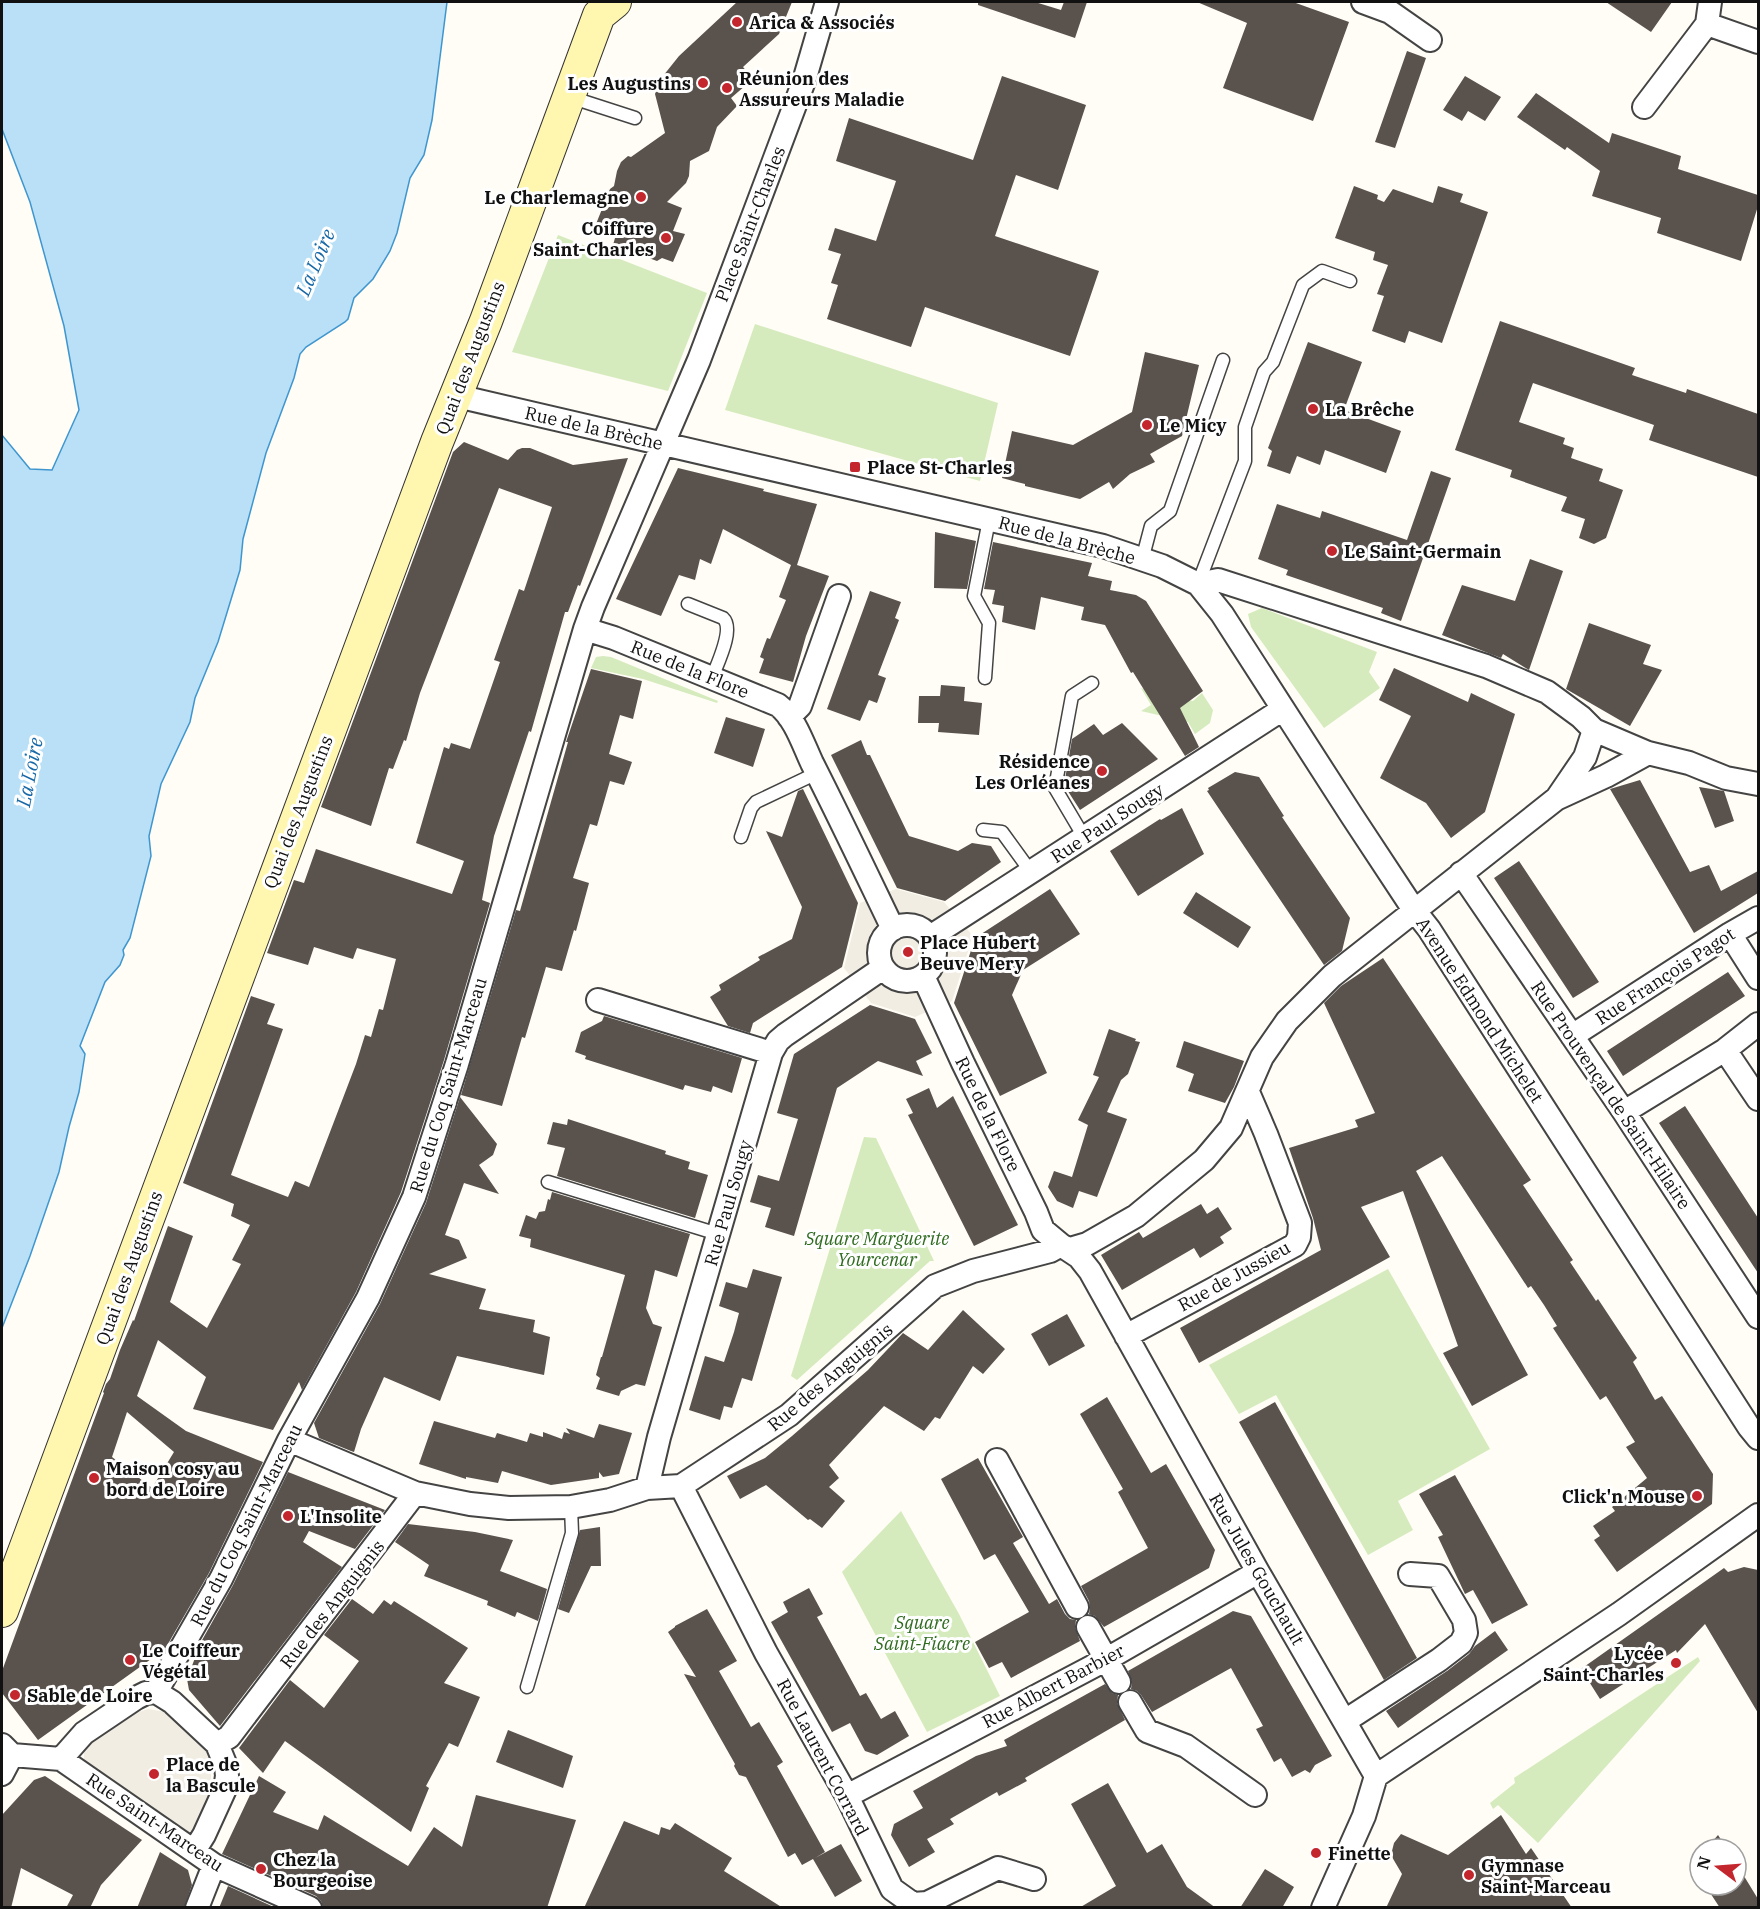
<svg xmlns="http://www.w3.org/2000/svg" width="1760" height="1909" font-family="'IBM Plex Serif',serif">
	<rect width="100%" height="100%" fill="#fffdf5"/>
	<path fill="#d5ebbd" d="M558 235 707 293 668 391 512 352Z
		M755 324 998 403 980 481 725 410Z
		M1262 608 1377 652 1369 672 1380 688 1324 728 1251 627 1248 614Z
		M603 656 611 657 718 701 717 703 643 679 591 668 596 657Z
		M1141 688 1160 695 1193 701 1202 693 1213 710 1210 723 1195 734 1188 722 1141 711 1151 705Z
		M864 1137 876 1138 934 1261H930L797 1380 791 1376Z
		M1388 1269 1490 1449 1398 1501 1413 1530 1368 1555 1276 1395 1239 1414 1209 1365Z
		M901 1511 959 1614 1000 1696 927 1732 842 1572Z
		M1698 1657 1700 1661 1538 1843 1498 1805 1493 1809 1490 1803 1515 1783 1514 1778Z"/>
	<path fill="#f1ede2" d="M896 889 944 902 973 936 952 1001 915 1017 871 1003 844 968 860 903Z
		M148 1709 166 1712 176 1718 199 1738 206 1750 211 1762V1778L206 1813 197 1830 190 1832 180 1830 84 1765V1753L99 1734 132 1714Z"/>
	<path fill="#b9e0f7" stroke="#3f96cf" stroke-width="1.5" d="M2 2H447L432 120 424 155 410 178 397 233 390 251 373 279 354 298 348 319 345 322 306 347 300 354 294 378 266 453 243 539 240 570 218 642 195 698 190 722 161 784 149 836 151 856 130 938 123 950 124 955 120 965 105 982 80 1046 85 1054 79 1092 69 1127 59 1172 30 1256 2 1328V435L30 469 52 470 79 410 64 326 30 202 2 129Z"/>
	<path fill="#5a524d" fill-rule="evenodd" d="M737 2H792L779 34 743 67 753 79 731 98 737 106 717 127 709 151 690 161 689 176 686 183 667 202 682 208 673 231 685 234 673 262 662 258 657 261 613 245 617 231 596 224 610 189 614 186 617 171 621 162 628 156 631 157 665 133 655 94 659 81 679 56Z
		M978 2H1035L1061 10 1064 2H1087L1075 38 978 5Z
		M1197 2H1293L1349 22 1313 121 1223 88 1247 23Z
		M1606 2H1672L1651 32Z
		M1407 51 1426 58 1395 148 1375 142Z
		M1002 76 1086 105 1058 190 1016 175 995 236 1099 271 1070 356 925 307 911 347 827 319 838 285 831 283 841 254 828 250 835 228 876 241 896 181 836 161 849 118 973 160Z
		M1465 76 1501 97 1485 121 1468 111 1462 121 1443 110Z
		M1536 93 1609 143 1612 133 1681 156 1678 169 1758 195V206L1741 261 1657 233 1661 218 1592 196 1600 171 1567 147 1565 150 1517 117Z
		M1354 186 1378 195 1377 199 1384 202 1393 189 1433 203 1438 186 1463 194 1460 202 1488 212 1442 343 1409 331 1405 343 1372 331 1384 296 1377 294 1388 265 1373 260 1375 252 1335 238Z
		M1500 321 1635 368 1632 375 1686 393 1687 389 1758 414V477L1649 440 1654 425 1533 383 1519 422 1565 438 1563 444 1574 448 1571 458 1603 469 1599 481 1623 490 1606 538 1594 544 1579 538 1585 519 1561 511 1567 497 1510 477 1512 470 1455 450Z
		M1308 342 1362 362 1344 410 1401 431 1386 473 1325 450 1320 465 1297 456 1290 474 1267 466 1272 451 1268 448Z
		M1145 352 1199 365 1182 436 1150 454 1155 462 1130 474 1113 489 1109 482 1080 499 1025 486V484L1002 478 1012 431 1073 445 1132 412Z
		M464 442 508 460 517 450 522 448H530L573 465 628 458 580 586 578 585 568 612H565L531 732 529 731 494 836 482 900 490 903 444 1060 401 1192 356 1292 302 1390 299 1382 273 1430 193 1409 206 1377 158 1340 137 1396 186 1431 263 1462 209 1573 165 1649 38 1740 2 1693V1671L104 1393 103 1392 106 1384 110 1379 120 1350 133 1320 134 1321 168 1226 193 1236 170 1302 207 1328 241 1264 232 1260 250 1225 231 1216 234 1204 183 1183 251 996 275 1004 267 1024 283 1029 231 1175 288 1197 295 1181 309 1187 356 1064 365 1035 371 1037 379 1009 383 1010 396 959 357 948 353 959 314 947 308 965 267 953 294 880 304 883 316 849 452 894 464 861 416 843 444 747 449 749 451 743 470 749 500 662 494 660 519 589 524 591 552 507 499 488 420 693 406 741 404 740 393 769 389 768 371 826 321 807 453 452ZM127 1412 174 1452 152 1488 112 1457Z
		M678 468 764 489 763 491 817 504 797 565 829 576 806 636 793 682 759 673 764 659 760 657 767 638 770 639 786 600 779 597 791 565 723 529 711 564 700 559 695 580 679 575 661 616 616 599Z
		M1431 471 1451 478 1401 621 1381 613 1383 608 1286 575 1288 570 1258 559 1277 504 1320 518 1322 511 1407 540Z
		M935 532 976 541 967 589 934 588Z
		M993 542 1092 563 1088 576 1112 581 1110 590 1136 595 1146 601 1203 691 1180 708 1199 747 1185 756 1133 672 1131 673 1105 625 1081 620 1084 607 1041 597 1035 630 1002 622 1004 606 992 604 995 590 984 589Z
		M1530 559 1563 571 1529 670 1503 654 1501 658 1442 635 1462 585 1515 601Z
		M870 591 901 602 895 618 899 620 878 675 886 678 877 703 869 700 860 721 827 709Z
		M1589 623 1651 645 1643 664 1662 670 1630 726 1566 689Z
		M1394 668 1468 702 1471 693 1515 714 1485 812 1451 838 1426 803 1380 778 1411 716 1379 700Z
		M591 669 642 681 633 719 620 715 609 754 632 762 624 785 610 781 597 826 590 824 573 878 589 883 576 931 574 930 562 971 546 967 525 1038 522 1037 502 1106 461 1095 516 910 520 911 568 742H566Z
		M941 685 965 687 964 701 982 703 979 735 938 732 939 723H918L919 696H940Z
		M726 717 765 729 753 767 714 753Z
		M1122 723 1158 759 1080 810 1064 785 1072 739 1094 724 1103 735Z
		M861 740 867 755H870L909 836 958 851 972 843 991 846 1001 862 945 901 897 888 831 755Z
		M1235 772 1259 777 1284 816 1282 817 1350 918 1342 951 1324 965 1207 791 1209 790 1208 788Z
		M1640 780 1690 872 1709 865 1721 891 1758 871V893L1694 933 1610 789Z
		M1699 787 1724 791 1734 821 1715 828Z
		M803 789 858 903 842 967 753 1023 750 1033 728 1026 710 997 721 990 719 985 760 960 758 957 792 939 802 907 766 831 782 837 798 791Z
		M1182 808 1204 854 1138 896 1110 851 1160 819 1161 820Z
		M1519 861 1599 982 1573 998 1494 878Z
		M1050 889 1080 934 1023 970 1012 995 1047 1073 1000 1096 954 1003 975 938Z
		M1196 892 1251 927 1238 948 1183 913Z
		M1383 958 1531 1180 1523 1185 1573 1260 1570 1262 1596 1301 1598 1299 1637 1358 1633 1362 1655 1400 1662 1396 1713 1474 1712 1504 1617 1572 1594 1540 1600 1536 1593 1526 1615 1511 1612 1507 1647 1478 1626 1447 1635 1442 1606 1396 1600 1400 1553 1328 1557 1326 1544 1305 1531 1286 1528 1288 1442 1156 1416 1171 1528 1375 1472 1406 1443 1353 1458 1346 1403 1191 1361 1207 1390 1257 1199 1363 1180 1328 1321 1250 1313 1218 1289 1148 1358 1127 1355 1120 1375 1113 1324 1003 1341 986Z
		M1728 972 1745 996 1623 1076 1607 1051Z
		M870 1005 915 1019 932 1053 916 1061 923 1076 878 1061 837 1088 794 1236 765 1227 771 1208 750 1202 758 1175 779 1181 798 1119 777 1113 794 1054Z
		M604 1016 742 1058 732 1093 713 1086 711 1092 685 1085 683 1090 585 1059 586 1056 575 1052 581 1032 602 1021Z
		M1109 1029 1136 1039 1135 1041 1140 1042 1128 1074 1121 1080 1107 1112 1127 1119 1097 1197 1079 1191 1073 1208 1057 1201 1048 1187 1054 1171 1072 1177 1088 1125 1078 1120 1099 1077 1093 1075Z
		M1184 1041 1244 1061 1234 1087 1225 1103 1188 1091 1194 1074 1176 1067Z
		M929 1088 937 1108 953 1096 1018 1225 974 1246 908 1115 913 1113 906 1099Z
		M460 1097 497 1144 493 1155 479 1165 499 1194 464 1183 445 1235 459 1240 467 1258 429 1274 486 1289 479 1309 535 1320 533 1332 550 1337 544 1375 457 1356 440 1401 384 1377 361 1429 354 1452 351 1451 319 1438 314 1423 380 1304 426 1203Z
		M1685 1106 1758 1218V1273L1659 1123Z
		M568 1119 666 1151 665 1154 690 1162 688 1169 708 1175 695 1218 557 1176 565 1148 547 1144 553 1122 567 1125Z
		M552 1192 690 1234 677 1277 655 1270 646 1308 653 1324 662 1327 645 1386 636 1384 621 1391 619 1396 596 1389 600 1378 596 1375 601 1357H602L625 1275 530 1247 531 1239 519 1236 526 1215 536 1219 539 1212 545 1211 548 1199 550 1200Z
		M1201 1204 1207 1214 1218 1207 1232 1229 1220 1237 1224 1243 1200 1258 1194 1248 1122 1290 1101 1255 1139 1232 1143 1238Z
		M753 1269 782 1277 752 1381 742 1378 732 1408 724 1406 720 1420 689 1410 705 1356 724 1362 734 1332 739 1313 719 1306 726 1282 747 1288Z
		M963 1310 1005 1349 983 1374 973 1366 940 1419 935 1417 924 1431 884 1406 829 1465 839 1478 829 1487 845 1501 822 1528 810 1519 808 1520 766 1485 740 1499 727 1476 765 1458 792 1436 868 1370 903 1333 928 1350Z
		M1067 1314 1085 1346 1049 1366 1031 1334Z
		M1107 1397 1151 1473 1166 1464 1215 1550 1209 1568 1104 1627 1095 1616 1089 1614 1090 1608 1089 1601 1081 1586 1148 1548 1118 1492 1123 1489 1080 1414Z
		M1275 1402 1417 1658 1384 1680 1239 1422Z
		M434 1421 495 1438 497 1433 527 1442 530 1433 543 1437V1432L562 1439 564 1432 570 1434 566 1428 594 1438 599 1424 632 1433 619 1474 603 1477 599 1472V1478L551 1485 502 1471 498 1483 466 1477V1479L419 1464Z
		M978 1458 1023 1537 1013 1543 1049 1604 1057 1599 1065 1614 1070 1619 1076 1620 1075 1627 1080 1641 1011 1678 1002 1662 989 1668 975 1642 1029 1612 995 1554 984 1560 941 1479Z
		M288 1472 385 1510 355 1549 309 1531 303 1542 342 1567 220 1726 189 1690 187 1679 201 1642 233 1585Z
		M1455 1475 1528 1605 1492 1624 1473 1590 1465 1594 1438 1537 1443 1535 1419 1494Z
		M408 1524 475 1532 513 1540 500 1571 547 1589 538 1621 517 1612 515 1617 487 1605 488 1601 424 1576 429 1565 395 1542Z
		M600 1527 601 1566H591L569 1613 558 1609 580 1530Z
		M1744 1567 1758 1570V1713L1705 1624 1677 1653 1676 1650 1600 1699 1581 1669 1724 1568 1728 1572Z
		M809 1588 823 1614 817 1617 860 1696 866 1693 881 1719 895 1711 909 1736 877 1755 865 1751 850 1723 832 1732 771 1622 788 1612 783 1602Z
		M352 1599 373 1614 384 1600 391 1605 394 1601 468 1648 444 1683 480 1697 458 1747 449 1743 426 1786 429 1788 411 1832 285 1741 263 1773 239 1748 290 1680 324 1708 359 1661 324 1635Z
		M707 1609 737 1661 719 1671 751 1727 759 1722 783 1762 777 1766 825 1852 815 1858 841 1844 862 1881 835 1897 813 1859 802 1865 795 1853 788 1857 746 1777 739 1775 734 1766 735 1764 684 1674 696 1677 668 1632 675 1627V1626Z
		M1233 1611 1251 1616 1332 1756 1315 1765 1310 1773 1305 1770 1292 1777 1281 1758 1274 1762 1256 1729 1263 1726 1231 1668 1152 1712 1141 1695 1137 1691 1131 1689 1132 1682 1128 1671Z
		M1495 1631 1508 1650 1398 1728 1386 1711 1447 1671 1469 1654 1475 1646Z
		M1105 1684 1112 1693 1118 1695 1117 1703 1125 1720 1025 1778 1027 1781 999 1796 997 1792 950 1819 954 1824 927 1839 935 1852 909 1867 891 1835 894 1824 923 1808 913 1791 976 1756 1007 1746 1004 1740Z
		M508 1730 573 1756 563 1788 496 1762Z
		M45 1776 142 1840 101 1885 90 1908H66L73 1895 21 1868 11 1908H2V1815L34 1780Z
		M259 1776 286 1792 273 1812 318 1830 324 1815 408 1866 434 1827 462 1847 476 1795 576 1820 547 1908H323L321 1901 316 1896 222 1854Z
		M1108 1783 1147 1853 1162 1844 1187 1887 1216 1908H1079L1116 1886 1071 1804Z
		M1501 1815 1526 1854 1531 1848 1572 1908H1386L1402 1874 1392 1857V1851L1394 1843 1401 1834 1448 1855Z
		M624 1821 659 1835 661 1827 670 1830 675 1823 732 1858 724 1871 783 1908H584Z
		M1718 1835 1727 1849H1706Z
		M160 1852 188 1870 192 1885 184 1908H137Z
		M1736 1863 1758 1899V1908H1720L1705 1885H1736Z
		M1265 1869 1294 1887 1282 1908H1240Z
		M228 1886 276 1908H219Z"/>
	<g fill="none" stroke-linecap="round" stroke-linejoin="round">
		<g stroke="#444" stroke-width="15">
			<path id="service" d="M570 97 635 118
				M1142 560 1151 526 1170 511 1223 360
				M1198 584 1245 461V427L1264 372 1273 362 1303 285 1322 271 1350 281
				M688 604 723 618C735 629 717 664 712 678
				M985 678 989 623 974 596 989 520
				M983 830 1002 832 1031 872
				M741 837 751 808 756 802 817 773
				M1084 837 1055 788 1072 696 1092 683
				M548 1182 718 1234
				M527 1687 572 1533 571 1507"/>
		</g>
		<g stroke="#444" stroke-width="26">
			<path id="minor" d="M1363 2 1390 12 1430 40
				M1707 24 1758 42
				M1644 107 1707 24 1710 2
				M457 396 1103 546 1162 566 1198 584 1218 580 1486 666 1547 692 1581 717 1594 730 1648 753 1689 763 1726 778 1758 784
				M1198 584 1222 614 1352 816 1414 910 1429 929 1749 1427 1758 1438
				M585 629 614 638 778 705C795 718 803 744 812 763 840 818 866 873 893 929
				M789 717 800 706 839 596
				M1557 798 1585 757 1594 730
				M1461 873 1624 1112 1758 1317
				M879 953a28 28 0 1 1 56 0a28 28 0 1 1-56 0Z
				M1730 934 1758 978
				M930 937 1283 709
				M923 976 963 1063 1036 1212 1043 1230 1061 1245 1079 1257 1090 1271 1258 1572 1376 1776 1364 1816 1323 1908
				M598 1000 771 1053
				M1572 1036 1730 934 1758 918
				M1725 1050 1758 1099
				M1624 1112 1725 1050 1758 1024
				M1070 1249 1087 1244 1136 1216 1204 1160 1231 1128 1262 1057 1287 1021 1332 976 1556 799 1606 776 1648 753
				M1126 1336 1295 1245 1299 1237 1300 1223 1266 1134 1248 1092
				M289 1440 415 1493 470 1504 509 1508 571 1507 610 1500 647 1488 681 1486 789 1415 935 1286 973 1271 1050 1251 1061 1245
				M997 1460 1077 1607
				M681 1486 766 1653 847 1796 892 1889 913 1904 927 1903 998 1868 1034 1879
				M647 1488 659 1437 771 1053 778 1041 785 1035 883 968
				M1088 1627 1119 1682
				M156 1692 221 1579 289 1440 368 1298 414 1197 457 1064 585 629 593 607 699 360 804 81 827 2
				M1130 1702 1147 1731 1186 1746 1255 1795
				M1345 1721 1439 1660 1461 1643 1466 1633 1464 1620 1438 1576 1410 1574
				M217 1744 229 1737 415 1493
				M2 1745 12 1755 61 1759 214 1865 310 1908
				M61 1759 84 1733 136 1698 146 1693 156 1692 172 1702 217 1744 226 1766 227 1776 225 1789 204 1835 194 1851
				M2 1774 12 1755
				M1376 1776 1619 1614 1758 1515
				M847 1796 1107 1659 1258 1572
				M197 1908 214 1865"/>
		</g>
		<g stroke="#333" stroke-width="34">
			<path id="secondary" d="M2 1611 437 442 486 321 599 15 615 2"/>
		</g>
		<use href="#service" stroke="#fff" stroke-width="12"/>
		<use href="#minor" stroke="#fff" stroke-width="22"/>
		<use href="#secondary" stroke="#fff6b0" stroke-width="32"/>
	</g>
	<g fill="#c4262e" stroke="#fff" stroke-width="2">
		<circle cx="737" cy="22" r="6"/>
		<circle cx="703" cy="83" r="6"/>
		<circle cx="727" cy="88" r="6"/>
		<circle cx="641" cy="197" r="6"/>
		<circle cx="666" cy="238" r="6"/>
		<circle cx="1313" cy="409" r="6"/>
		<circle cx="1147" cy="425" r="6"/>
		<rect x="849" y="461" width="12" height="12" rx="3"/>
		<circle cx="1332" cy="551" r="6"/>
		<circle cx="1102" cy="771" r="6"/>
		<circle cx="908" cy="952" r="6"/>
		<circle cx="94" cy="1478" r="6"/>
		<circle cx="1697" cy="1496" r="6"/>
		<circle cx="288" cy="1516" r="6"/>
		<circle cx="130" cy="1660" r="6"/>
		<circle cx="1676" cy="1663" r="6"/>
		<circle cx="15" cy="1695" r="6"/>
		<circle cx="154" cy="1774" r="6"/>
		<circle cx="1316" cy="1853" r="6"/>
		<circle cx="261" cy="1869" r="6"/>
		<circle cx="1469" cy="1875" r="6"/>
	</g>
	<g text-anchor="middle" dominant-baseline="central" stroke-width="6" stroke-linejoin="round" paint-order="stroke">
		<g font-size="18" font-weight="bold" fill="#111" stroke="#fff" text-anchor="start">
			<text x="749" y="22">Arica &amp; Associés</text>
			<text x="739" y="78">Réunion des<tspan x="739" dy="21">Assureurs Maladie</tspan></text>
			<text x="691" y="83" text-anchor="end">Les Augustins</text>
			<text x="629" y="197" text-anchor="end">Le Charlemagne</text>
			<text x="654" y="228" text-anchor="end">Coiffure<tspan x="654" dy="21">Saint-Charles</tspan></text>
			<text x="1325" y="409">La Brêche</text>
			<text x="1159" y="425">Le Micy</text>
			<text x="867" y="467">Place St-Charles</text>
			<text x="1344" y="551">Le Saint-Germain</text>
			<text x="1090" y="761" text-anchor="end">Résidence<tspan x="1090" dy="21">Les Orléanes</tspan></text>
			<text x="920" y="942">Place Hubert<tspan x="920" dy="21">Beuve Mery</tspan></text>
			<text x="106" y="1468">Maison cosy au<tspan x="106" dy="21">bord de Loire</tspan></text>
			<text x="1685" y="1496" text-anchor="end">Click'n Mouse</text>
			<text x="300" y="1516">L'Insolite</text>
			<text x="142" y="1650">Le Coiffeur<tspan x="142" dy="21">Végétal</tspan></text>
			<text x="1664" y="1653" text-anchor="end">Lycée<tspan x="1664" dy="21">Saint-Charles</tspan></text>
			<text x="27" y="1695">Sable de Loire</text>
			<text x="166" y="1764">Place de<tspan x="166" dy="21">la Bascule</tspan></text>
			<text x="1328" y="1853">Finette</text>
			<text x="273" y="1859">Chez la<tspan x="273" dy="21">Bourgeoise</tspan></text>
			<text x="1481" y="1865">Gymnase<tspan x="1481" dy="21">Saint-Marceau</tspan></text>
		</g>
		<g font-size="18" fill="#111" stroke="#fff">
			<text transform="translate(750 224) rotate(-69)">Place Saint-Charles</text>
			<text transform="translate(470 358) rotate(-69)">Quai des Augustins</text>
			<text transform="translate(594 428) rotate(13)">Rue de la Brèche</text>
			<text transform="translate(1067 540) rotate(15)">Rue de la Brèche</text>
			<text transform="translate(690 669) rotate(22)">Rue de la Flore</text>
			<text transform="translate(298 812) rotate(-69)">Quai des Augustins</text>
			<text transform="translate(1107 823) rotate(-33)">Rue Paul Sougy</text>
			<text transform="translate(1665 976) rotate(-33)">Rue François Pagot</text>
			<text transform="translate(1480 1010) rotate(57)">Avenue Edmond Michelet</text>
			<text transform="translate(448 1085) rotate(-73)">Rue du Coq Saint-Marceau</text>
			<text transform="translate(1611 1095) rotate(56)">Rue Prouvençal de Saint-Hilaire</text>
			<text transform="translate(988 1114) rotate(64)">Rue de la Flore</text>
			<text transform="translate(728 1203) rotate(-74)">Rue Paul Sougy</text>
			<text transform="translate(129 1268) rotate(-70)">Quai des Augustins</text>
			<text transform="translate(1234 1276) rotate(-29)">Rue de Jussieu</text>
			<text transform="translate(830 1377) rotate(-40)">Rue des Anguignis</text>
			<text transform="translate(246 1525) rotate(-63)">Rue du Coq Saint-Marceau</text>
			<text transform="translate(1257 1569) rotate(60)">Rue Jules Gouchault</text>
			<text transform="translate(332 1604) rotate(-52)">Rue des Anguignis</text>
			<text transform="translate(1053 1686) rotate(-28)">Rue Albert Barbier</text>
			<text transform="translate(823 1757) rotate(62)">Rue Laurent Corrard</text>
			<text transform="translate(155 1822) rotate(34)">Rue Saint-Marceau</text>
		</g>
		<g font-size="18" font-style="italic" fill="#2f6b1f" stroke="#fff">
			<text x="877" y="1238">Square Marguerite<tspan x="877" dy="21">Yourcenar</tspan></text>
			<text x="922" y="1622">Square<tspan x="922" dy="21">Saint-Fiacre</tspan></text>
		</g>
		<g font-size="20" font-style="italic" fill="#1768a6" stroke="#fff">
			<text transform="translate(315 262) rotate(-67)">La Loire</text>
			<text transform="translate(29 772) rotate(-79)">La Loire</text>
		</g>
	</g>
	<rect width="1760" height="1909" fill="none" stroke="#111111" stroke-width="6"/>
	<g transform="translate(1718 1867) rotate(286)"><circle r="28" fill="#ffffff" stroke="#a0a0a0" stroke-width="1.5"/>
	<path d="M0-4.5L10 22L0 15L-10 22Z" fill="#c4262e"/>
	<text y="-9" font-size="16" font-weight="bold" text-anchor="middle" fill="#111111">N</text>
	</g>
</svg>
